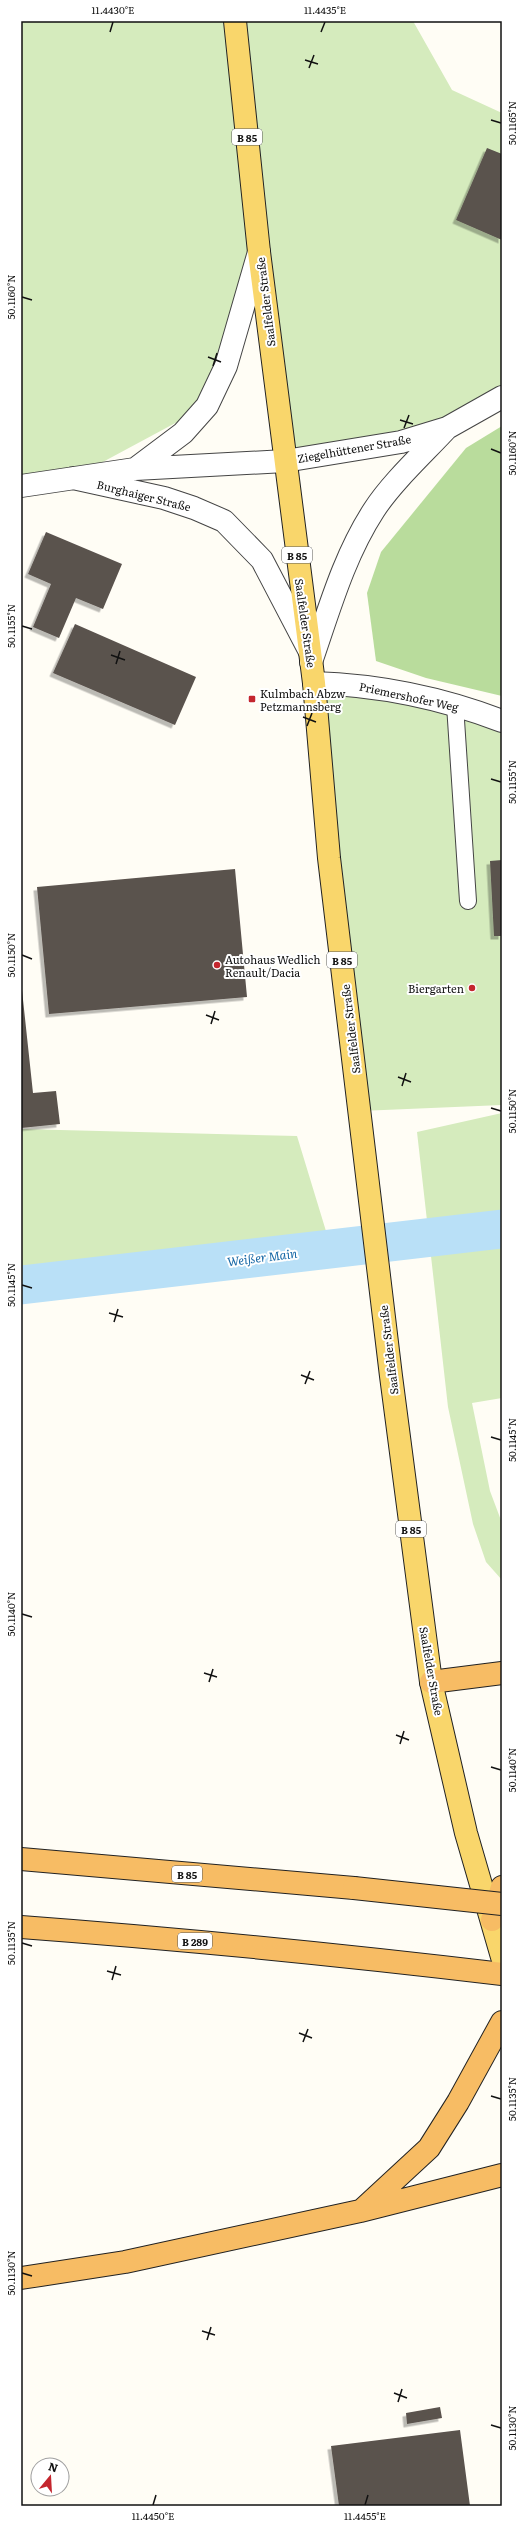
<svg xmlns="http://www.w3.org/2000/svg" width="523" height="2527" font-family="Literata,serif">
	<defs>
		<filter id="shadow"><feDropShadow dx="-3.5" dy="3.5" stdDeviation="0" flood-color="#0004"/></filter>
	</defs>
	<rect width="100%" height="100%" fill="#fffdf5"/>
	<path fill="#d5ebbd" d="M21 21H413L452 90 502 113V393L447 428 285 461 254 269 207 406 73 478 21 486Z
		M314 683 455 705 502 729V1105L360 1111Z
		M502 1113V1398L472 1403 490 1491 502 1523V1580L486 1562 473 1524 448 1407 417 1132Z
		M21 1129 297 1136 329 1241 21 1274Z"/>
	<path fill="#b9dc9c" d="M502 426V696L426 678 376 661 367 593 381 552 466 448Z"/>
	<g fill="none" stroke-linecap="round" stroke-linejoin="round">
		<path stroke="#b9e0f7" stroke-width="39" d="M21 1285 502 1229"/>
	</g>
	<path fill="#5a524d" filter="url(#shadow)" d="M487 148 502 154V240L456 220Z
		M46 532 122 564 103 609 76 598 59 638 33 627 51 584 28 574Z
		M75 624 196 677 175 725 53 673Z
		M502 860V936H494L490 861Z
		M235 869 247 997 49 1014 37 887Z
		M21 981 33 1093 56 1091 60 1124 21 1128Z
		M440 2407 442 2418 407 2424 406 2413Z
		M460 2430 470 2506H339L331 2446Z"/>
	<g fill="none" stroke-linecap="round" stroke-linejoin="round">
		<g stroke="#444" stroke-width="18">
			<path id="service" d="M455 705 468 901"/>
		</g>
		<g stroke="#444" stroke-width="24">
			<path id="minor" d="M285 461 401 442 447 428 502 397
				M311 662C329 610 344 556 374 510 392 482 424 453 447 428
				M314 683C378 685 442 698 502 721"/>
		</g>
		<g stroke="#444" stroke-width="24">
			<path id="tertiary" d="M135 469 183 433 207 406 226 366 259 252
				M73 478 164 498 194 508 224 521 262 560 309 650
				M21 486 135 469 285 461"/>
		</g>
		<g stroke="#222" stroke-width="24">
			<path id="primary" d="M235 21 259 252 314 683 329 858 391 1376 431 1682 466 1833 502 1957"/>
		</g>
		<g stroke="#222" stroke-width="24">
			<path id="trunk" d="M431 1682 502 1673
				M21 1859 354 1888
				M492 1920 502 1887
				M21 1927C182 1939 342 1955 502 1974
				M362 2210 429 2148 458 2102 502 2022
				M21 2278 125 2262 360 2211 502 2175"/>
		</g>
		<use href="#service" stroke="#fff" stroke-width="16"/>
		<use href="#minor" stroke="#fff" stroke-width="22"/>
		<use href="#tertiary" stroke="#fff" stroke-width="22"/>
		<use href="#primary" stroke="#f9d66b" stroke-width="22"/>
		<use href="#trunk" stroke="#f7bc64" stroke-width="22"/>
		<g stroke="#222" stroke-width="24" stroke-linecap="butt">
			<path id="trunk-bridge" d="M354 1888 502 1904"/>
		</g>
		<use href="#trunk-bridge" stroke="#f7bc64" stroke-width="22"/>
	</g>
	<path fill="none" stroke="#111" stroke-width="1.5" d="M110 32 113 22M321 32 325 22M305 60 318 64M309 68 314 55M491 120 501 123M22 297 32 300M208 357 221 362M213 366 217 353M400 420 413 424M404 428 409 415M491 449 501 453M22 626 32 629M111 655 125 660M116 664 120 651M303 717 316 722M307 726 312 713M491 779 501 782M22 955 32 959M206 1015 219 1020M211 1024 215 1011M398 1077 411 1082M402 1086 406 1073M491 1108 501 1111M22 1285 32 1288M109 1313 123 1317M114 1322 118 1309M301 1375 314 1380M305 1384 310 1371M491 1437 501 1440M22 1614 32 1617M204 1673 217 1677M209 1682 213 1669M396 1735 409 1740M400 1744 404 1731M491 1767 501 1770M22 1943 32 1946M107 1971 121 1975M112 1980 116 1966M299 2033 312 2038M303 2042 308 2029M491 2096 501 2099M22 2273 32 2276M202 2331 215 2335M207 2340 211 2327M394 2393 407 2398M398 2402 402 2389M491 2425 501 2428M153 2505 156 2495M365 2505 368 2495"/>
	<g fill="#c4262e" stroke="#fff" stroke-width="1.5">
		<rect x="248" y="695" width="8" height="8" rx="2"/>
		<circle cx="217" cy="965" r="4"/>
		<circle cx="472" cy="988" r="4"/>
	</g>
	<g text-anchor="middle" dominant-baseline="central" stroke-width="4" stroke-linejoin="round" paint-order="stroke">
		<g fill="#fff" stroke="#585858" stroke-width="1">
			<rect x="232" y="129" width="30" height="16" rx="3"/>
			<rect x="282" y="547" width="30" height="16" rx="3"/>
			<rect x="327" y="952" width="30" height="16" rx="3"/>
			<rect x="396" y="1521" width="30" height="16" rx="3"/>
			<rect x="172" y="1866" width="30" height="16" rx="3"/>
			<rect x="178" y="1933" width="34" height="16" rx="3"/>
		</g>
		<g font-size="10" font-weight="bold" fill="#111">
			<text x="247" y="137">B 85</text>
			<text x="297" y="555">B 85</text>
			<text x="342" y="960">B 85</text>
			<text x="411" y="1529">B 85</text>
			<text x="187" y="1874">B 85</text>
			<text x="195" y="1941">B 289</text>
		</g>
		<g font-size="11" fill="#111" stroke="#fff">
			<text transform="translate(265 302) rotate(-97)">Saalfelder Straße</text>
			<text transform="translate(354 448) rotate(-10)">Ziegelhüttener Straße</text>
			<text transform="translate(144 495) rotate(14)">Burghaiger Straße</text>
			<text transform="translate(306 623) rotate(82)">Saalfelder Straße</text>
			<text transform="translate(409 696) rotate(12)">Priemershofer Weg</text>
			<text transform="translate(350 1029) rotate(-97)">Saalfelder Straße</text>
			<text transform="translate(388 1350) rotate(-97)">Saalfelder Straße</text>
			<text transform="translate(432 1671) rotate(80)">Saalfelder Straße</text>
		</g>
		<g font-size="11" fill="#111" stroke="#fff" text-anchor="start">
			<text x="260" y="693">Kulmbach Abzw<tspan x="260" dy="13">Petzmannsberg</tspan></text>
			<text x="225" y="959">Autohaus Wedlich<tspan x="225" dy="13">Renault/Dacia</tspan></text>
			<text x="464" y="988" text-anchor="end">Biergarten</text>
		</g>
		<g font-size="12" font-style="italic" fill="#1768a6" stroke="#fff">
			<text transform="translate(262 1257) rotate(-7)">Weißer Main</text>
		</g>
	</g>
	<rect width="523" height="2527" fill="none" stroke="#ffffff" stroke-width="44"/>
	<g transform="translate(50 2477) rotate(18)"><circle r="19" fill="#ffffff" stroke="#a0a0a0"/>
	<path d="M0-3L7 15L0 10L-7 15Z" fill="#c4262e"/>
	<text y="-6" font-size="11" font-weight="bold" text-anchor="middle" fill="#111111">N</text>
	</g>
	<rect x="22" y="22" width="479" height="2483" fill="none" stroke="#111" stroke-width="1.5"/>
	<g font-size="10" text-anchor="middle" fill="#111">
		<text x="113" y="14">11.4430°E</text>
		<text x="325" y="14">11.4435°E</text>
		<text transform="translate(512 123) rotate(-90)" y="4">50.1165°N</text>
		<text transform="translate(11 297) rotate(-90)" y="4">50.1160°N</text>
		<text transform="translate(512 453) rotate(-90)" y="4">50.1160°N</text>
		<text transform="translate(11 626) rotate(-90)" y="4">50.1155°N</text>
		<text transform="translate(512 782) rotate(-90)" y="4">50.1155°N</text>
		<text transform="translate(11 955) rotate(-90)" y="4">50.1150°N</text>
		<text transform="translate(512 1111) rotate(-90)" y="4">50.1150°N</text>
		<text transform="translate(11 1285) rotate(-90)" y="4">50.1145°N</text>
		<text transform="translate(512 1440) rotate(-90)" y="4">50.1145°N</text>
		<text transform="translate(11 1614) rotate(-90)" y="4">50.1140°N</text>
		<text transform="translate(512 1770) rotate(-90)" y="4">50.1140°N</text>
		<text transform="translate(11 1943) rotate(-90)" y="4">50.1135°N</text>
		<text transform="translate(512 2099) rotate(-90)" y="4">50.1135°N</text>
		<text transform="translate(11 2273) rotate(-90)" y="4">50.1130°N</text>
		<text transform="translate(512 2428) rotate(-90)" y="4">50.1130°N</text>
		<text x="153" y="2520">11.4450°E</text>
		<text x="365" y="2520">11.4455°E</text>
	</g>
</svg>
